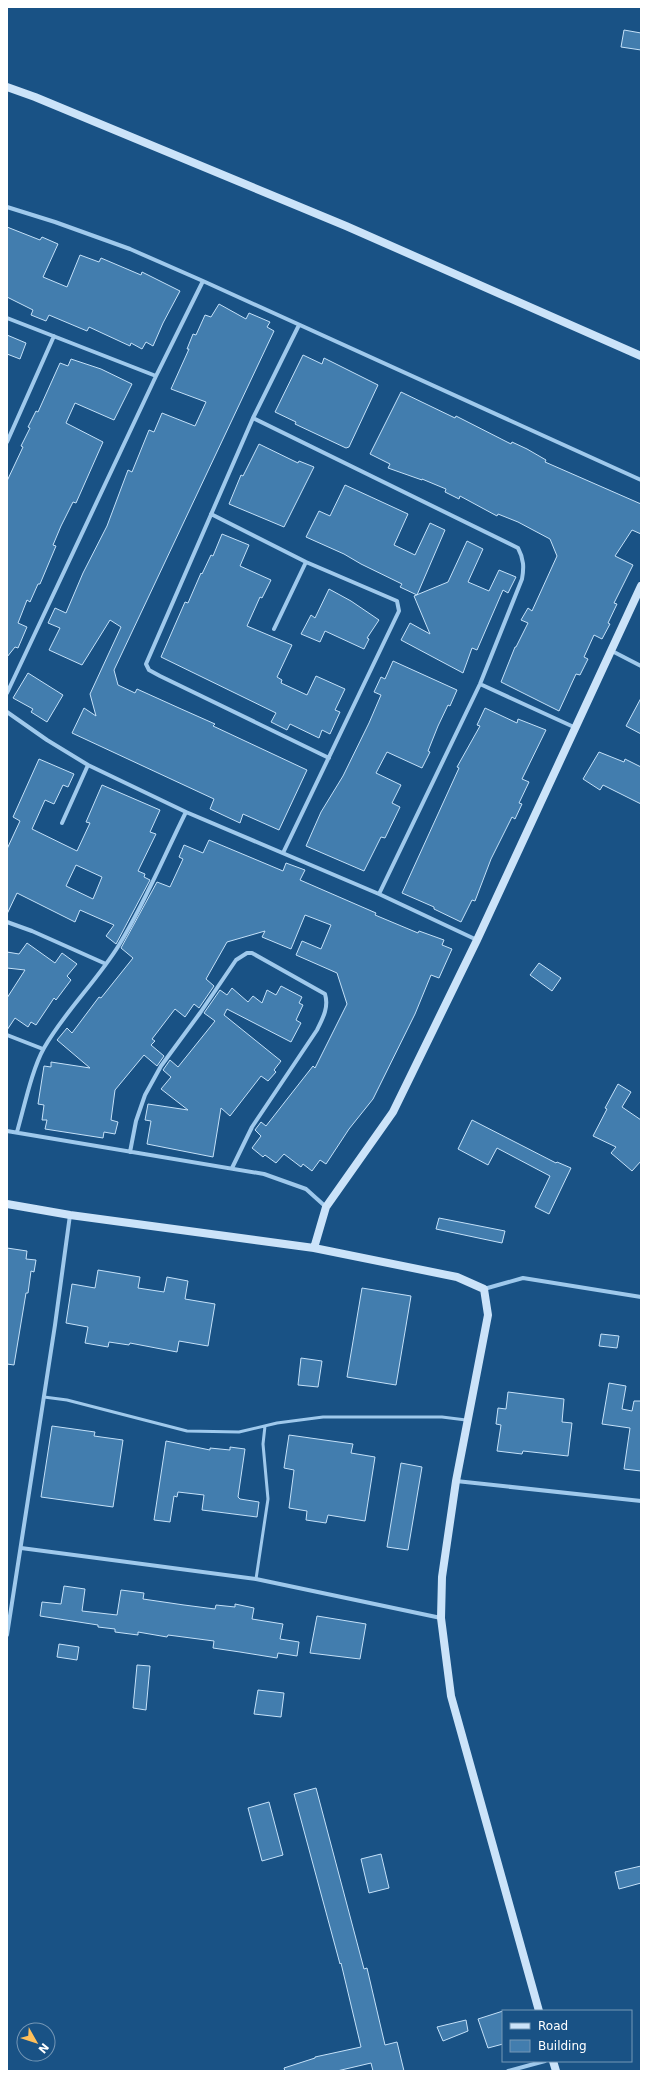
<svg xmlns="http://www.w3.org/2000/svg" width="648" height="2078" font-family="'DejaVu Sans',sans-serif">
	<rect width="100%" height="100%" fill="#195285"/>
	<path fill="#427dae" stroke="#c4e1f9" fill-rule="evenodd" d="M624 30 641 33V50L621 47Z
		M7 227 40 240 42 237 58 244 43 277 67 287 80 255 99 262 101 258 141 275 142 272 180 291 163 323 153 346 146 342 142 349 131 343 130 346 89 327 87 331 49 315 46 321 31 315 33 310 7 297Z
		M219 304 246 319 249 313 270 322 267 327 274 331 114 670 118 685 135 693 137 689 179 708 215 724 213 726 307 770 279 830 243 814 240 823 210 809 214 799 72 733 84 708 96 716 90 694 121 627 110 620 82 665 49 650 60 628 48 623 55 608 66 613 83 573 107 526 128 470 132 472 149 430 154 432 162 413 195 426 206 402 171 389 189 349H187L193 334 196 335 205 315 211 317Z
		M7 335 26 343 20 359 7 354Z
		M303 355 322 364 324 358 378 385 349 447 346 448 295 424 296 422 275 412Z
		M71 359 101 369 132 384 114 420 75 403 66 423 103 442 76 503 73 502 61 526 53 545 56 546 40 584H38L30 602 27 600 18 623 27 627 18 648 15 647 7 657V481L23 447 21 446 30 428 28 427 36 411 38 412 60 363 68 366Z
		M401 392 455 418 456 416 511 444 512 442 527 449 546 460 545 462 641 504V534L632 530 615 556 633 565 614 603 617 604 608 623 610 624 602 639 594 635 584 657 588 659 580 675 576 674 559 711 501 682 515 647H516L528 623 521 620 528 608 532 611 557 556 550 539 518 522 498 514 497 516 460 496 459 499 445 492 446 489 422 479V480L388 468 390 464 370 454Z
		M259 444 298 463 299 461 314 467 284 527 229 504 241 475 243 476Z
		M345 485 408 514 394 545 415 555 430 523 445 530 417 595 400 587 402 584 361 564 344 554 306 537 319 511 330 516Z
		M222 534 249 545 240 566 271 580 262 598 260 597 247 626 292 645 277 677 282 680 281 683 307 695 316 676 345 689 335 710 340 712 330 734 322 730 319 738 290 724 287 730 271 722 276 713 161 657 185 602 188 603 201 573 202 574 211 555 213 556Z
		M467 541 483 549 468 582 489 591 499 570 516 577 508 593 503 590 477 650 472 648 463 673 401 640 410 623 430 634 414 596 448 582Z
		M329 589 351 601 379 620 367 638 369 639 364 649 325 631 320 642 301 634 311 615 315 618Z
		M393 661 457 690 450 706 448 705 438 726 428 751 430 752 422 768 387 752 376 773 401 785 392 803 400 807 385 838 381 837 364 871 306 846 321 812 343 776 369 723 381 695 374 692 381 677 385 679Z
		M28 673 63 695 47 722 31 712 33 709 13 698Z
		M641 698V734L626 726Z
		M485 708 517 723 518 719 546 730 522 779 529 782 519 803 522 804 515 819 512 817 491 859 475 901 472 900 461 922 434 909V907L402 893 459 768 457 767 480 726 477 725Z
		M599 752 624 762 625 759 641 767V804L603 785 600 790 583 779Z
		M39 759 74 774 68 787 63 785 54 804 45 800 32 829 77 851 90 823 86 822 102 785 160 810 150 832 156 834 138 871 145 874 144 877 150 880 116 944 106 936 114 925 80 910 75 922 17 893 7 914V849L20 821 13 817ZM76 865 102 877 93 899 66 886Z
		M209 840 283 871 286 863 305 870 300 880 376 913 375 915 418 933 419 931 444 940 442 945 452 949 439 978 431 975 415 1014 373 1099 349 1129 326 1164 320 1160 312 1171 303 1164 301 1167 284 1154 276 1163 265 1155 263 1157 252 1148 261 1136 255 1130 261 1122 266 1126 313 1066 315 1068 347 1004 337 973 296 955 302 941 321 949 331 925 305 915 291 949 262 937 265 931 227 942 206 979 214 986 199 1008 194 1004 185 1017 175 1009 152 1039 155 1041 151 1045 164 1056 157 1066 144 1055 115 1090 111 1120 118 1122 115 1134 104 1132 103 1138 45 1129 47 1120H42L44 1105 38 1104 44 1066 51 1067V1062L90 1068 57 1040 67 1028 72 1033 99 997 101 998 133 958 121 948 157 882 170 887 183 859 179 857 184 845 203 853Z
		M27 943 55 963 62 953 77 964 67 976 71 980 56 1000 54 998 36 1025 31 1022 28 1027 15 1018 7 1030V998L25 970 7 968V952L19 954Z
		M539 963 561 978 552 991 530 975Z
		M281 986 302 997 299 1003 303 1005 296 1020 301 1023 291 1042 227 1009 224 1015 281 1061 274 1070 276 1072 268 1081 261 1076 230 1116 221 1108 213 1157 147 1144 151 1121 145 1120 148 1104 188 1110 161 1089 171 1077 163 1070 170 1060 178 1067 215 1021 204 1013 220 990 227 995 232 988 248 1002 253 996 262 1003 267 990 276 995Z
		M618 1084 631 1092 622 1107 641 1120V1161L632 1171 611 1153 616 1147 593 1136 607 1109 605 1108Z
		M472 1120 556 1163 557 1162 571 1168 549 1214 535 1207 550 1176 497 1148 488 1165 458 1149Z
		M439 1218 505 1231 502 1243 436 1229Z
		M7 1248 27 1251 26 1259 36 1260 34 1272 31 1271 28 1293H26L14 1365 7 1364Z
		M98 1270 140 1277 138 1288 164 1292 167 1277 188 1281 185 1299 215 1304 208 1346 179 1341 177 1352 130 1343 129 1345 109 1342 108 1347 85 1343 88 1327 66 1323 72 1284 95 1288Z
		M362 1288 411 1296 396 1385 347 1377Z
		M601 1334 619 1336 617 1348 599 1346Z
		M301 1358 322 1361 318 1387 298 1385Z
		M609 1383 626 1386 622 1409 632 1411 634 1401H641V1471L624 1469 630 1428 602 1424Z
		M508 1392 564 1399 562 1422 572 1423 568 1456 523 1451 522 1454 497 1451 501 1425 496 1424 498 1408 506 1409Z
		M52 1426 95 1432 94 1436 123 1440 113 1507 41 1497Z
		M289 1435 353 1444 351 1453 375 1457 365 1521 328 1515 326 1523 306 1520 307 1511 289 1508 294 1470 284 1468Z
		M166 1441 210 1450V1448L230 1450V1447L245 1449 238 1497 240 1499 259 1502 257 1517 202 1510 204 1495 178 1492 177 1497 174 1496 170 1522 154 1520Z
		M401 1463 422 1467 408 1550 387 1547Z
		M64 1586 85 1589 82 1611 117 1615 121 1590 144 1593 143 1599 184 1605 215 1609 216 1605 235 1607V1604L254 1608 252 1619 283 1624 280 1639 299 1642 297 1656 278 1653 277 1658 240 1652 213 1648 214 1641 168 1635 167 1637 138 1632V1635L115 1632V1629L98 1627V1625L40 1616 42 1602 61 1604Z
		M317 1616 366 1624 360 1659 310 1653Z
		M59 1644 79 1647 77 1660 57 1657Z
		M137 1665 150 1666 146 1710 133 1708Z
		M258 1690 284 1693 281 1717 254 1714Z
		M316 1788 364 1969 367 1968 385 2045 397 2042 404 2071H373L371 2063 337 2071H285L284 2068 315 2058V2057L361 2047 341 1963 340 1964 294 1794Z
		M269 1802 283 1855 262 1861 248 1808Z
		M381 1854 389 1888 369 1893 361 1859Z
		M641 1866V1883L619 1889 615 1872Z
		M503 2011V2044L488 2048 478 2019Z
		M466 2020 468 2031 443 2041 437 2027Z"/>
	<g fill="none" stroke-linecap="round" stroke-linejoin="round">
		<path stroke="#9fc9ec" stroke-width="3" d="M44 1397 67 1400 187 1431 239 1432 277 1423 323 1417H442L466 1420
			M256 1579 268 1499 263 1444 265 1426"/>
		<path stroke="#9fc9ec" stroke-width="4" d="M7 207 55 222 130 249 203 281 641 480
			M7 318 156 376
			M299 325 253 418 146 664 149 670 160 676 329 758
			M253 418 518 548C524 559 524 568 522 579L480 684 379 894
			M7 442 54 336
			M211 514 306 562 397 601 399 611 283 853
			M274 629 306 562
			M612 651 641 666
			M480 684 576 728
			M7 693 156 376 203 281
			M7 712 47 740 88 765 186 812 379 894 477 940
			M62 823 88 765
			M7 922 32 931 106 964
			M7 1035 43 1049
			M7 1131 264 1174 306 1189 326 1207
			M17 1132C24 1108 32 1069 44 1048 65 1011 97 981 119 945 145 903 164 856 186 812
			M130 1152 136 1121 145 1095 161 1066 200 1013 236 960 247 953H252L325 994C329 1007 323 1018 317 1030L252 1127 232 1168
			M484 1289 523 1278 641 1297
			M456 1481 641 1501
			M21 1548 256 1579 441 1618
			M7 1635 55 1325 70 1215
			M508 2071 545 2061"/>
		<path stroke="#cbe3f9" stroke-width="8" d="M7 87 35 97 346 226 641 356
			M7 1204 70 1215 314 1248 457 1277 484 1289 488 1315 456 1481 442 1577 441 1618 451 1696 539 2011
			M314 1248 326 1207 393 1112 477 940 641 586
			M553 2061 556 2071"/>
	</g>
	<rect width="648" height="2078" fill="none" stroke="#ffffff" stroke-width="16"/>
	<rect x="502" y="2010" width="130" height="52" fill="#195285" stroke="#7597b6"/>
	<rect x="510" y="2023" width="20" height="6" fill="#cbe3f9" stroke="#7597b6"/>
	<text x="538" y="2030" font-size="12" fill="#ffffff">Road</text>
	<rect x="510" y="2040" width="20" height="12" fill="#427dae" stroke="#7597b6"/>
	<text x="538" y="2050" font-size="12" fill="#ffffff">Building</text>
	<g transform="translate(36 2042) rotate(129)"><circle r="19" fill="#195285" stroke="#7597b6"/>
	<path d="M0-3L7 15L0 10L-7 15Z" fill="#ffbf5a"/>
	<text y="-6" font-size="11" font-weight="bold" text-anchor="middle" fill="#ffffff">N</text>
	</g>
</svg>
